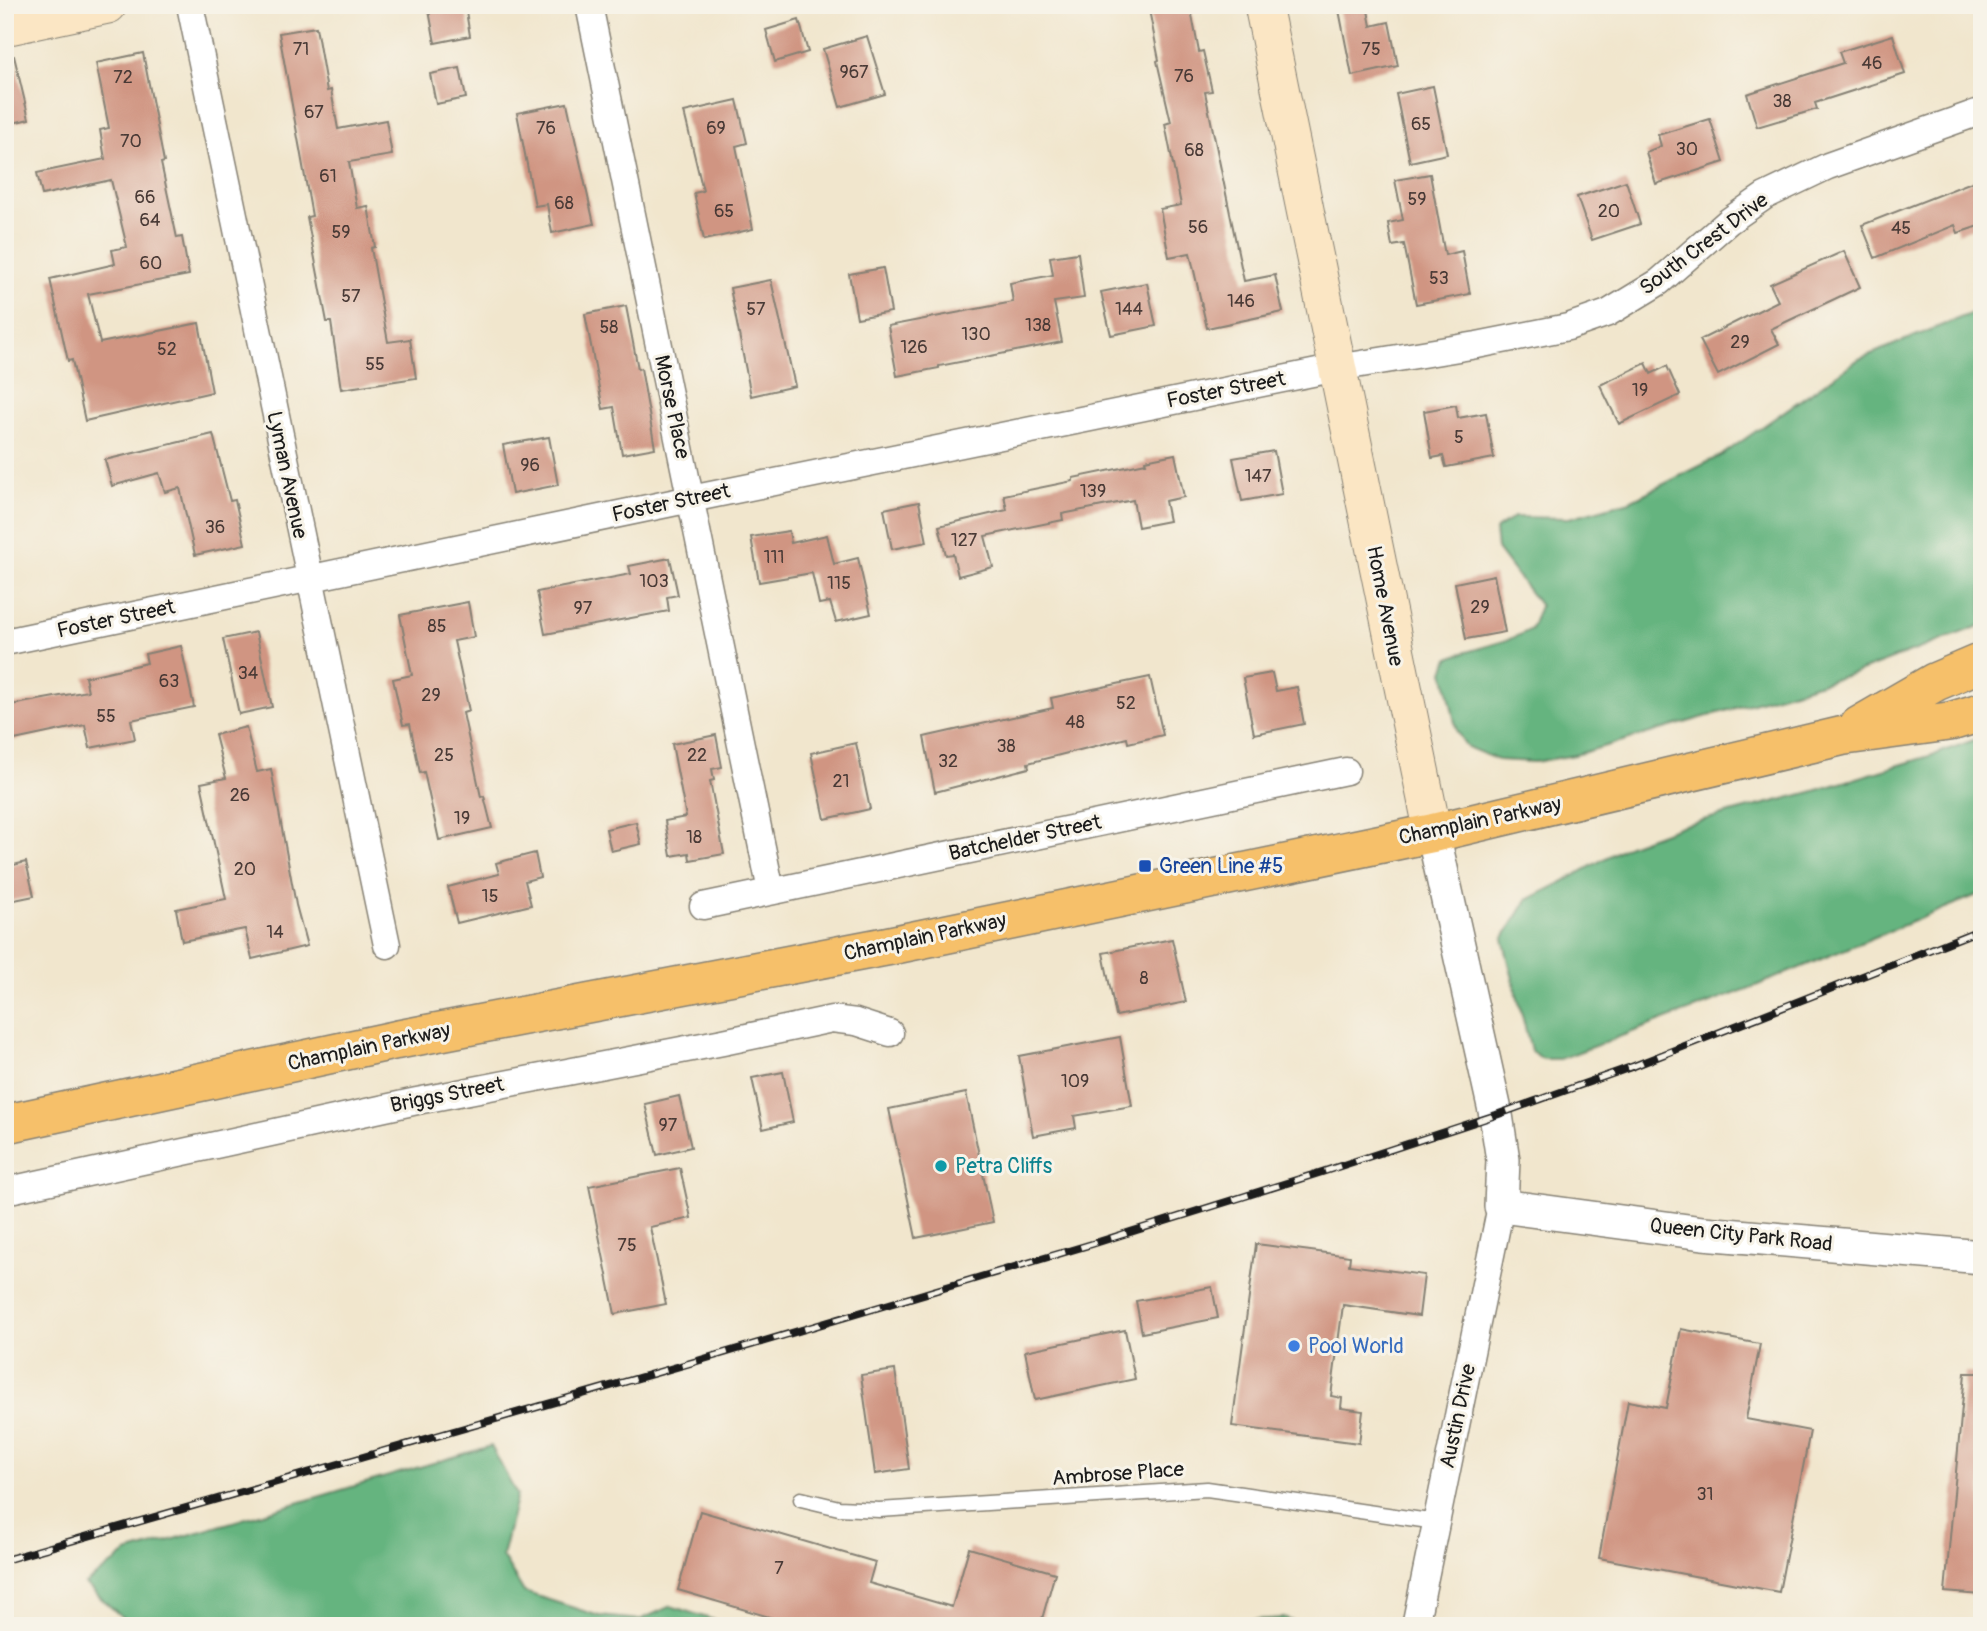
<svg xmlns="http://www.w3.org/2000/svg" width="1987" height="1631" font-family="Pangolin,sans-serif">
	<rect width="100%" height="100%" fill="#f7f3e8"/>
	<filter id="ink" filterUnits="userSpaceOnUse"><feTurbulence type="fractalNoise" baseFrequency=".0143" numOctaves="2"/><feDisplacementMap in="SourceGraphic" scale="14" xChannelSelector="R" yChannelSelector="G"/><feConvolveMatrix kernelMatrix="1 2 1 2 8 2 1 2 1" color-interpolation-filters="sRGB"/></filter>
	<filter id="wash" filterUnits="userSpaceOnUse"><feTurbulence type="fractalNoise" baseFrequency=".00686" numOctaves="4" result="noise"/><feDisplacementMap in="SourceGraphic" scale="28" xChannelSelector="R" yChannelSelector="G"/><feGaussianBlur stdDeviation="1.57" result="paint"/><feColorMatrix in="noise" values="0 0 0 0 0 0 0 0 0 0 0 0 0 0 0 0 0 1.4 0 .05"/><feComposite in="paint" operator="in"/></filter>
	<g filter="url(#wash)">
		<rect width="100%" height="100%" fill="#f1e6cd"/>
		<path fill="#65b47f" stroke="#40684e" stroke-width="2" d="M1982 309V625L1855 673 1575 755 1535 762 1498 760 1467 747 1457 732 1444 671 1449 658C1476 647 1506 644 1531 629L1540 606 1497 549 1495 530 1514 517 1569 518 1630 501 1722 455 1859 359Z
			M1982 737V893L1758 985 1560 1059H1543L1531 1051 1503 939 1527 900 1559 884 1629 845 1684 825 1811 792 1936 754Z
			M491 1446 517 1495 502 1556 524 1592 599 1616 640 1620 671 1606 732 1626H132L85 1584 127 1553Z
			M1284 1618 1303 1626H1220L1222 1622Z"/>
		<g id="blocks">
			<path fill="#d09582" d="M428 5H465L470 36 435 43Z
				M1148 5H1190L1199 52 1203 51 1212 91 1205 92 1244 281 1275 275 1283 312 1207 328 1190 253 1169 257 1160 209 1181 205 1165 124 1171 122 1157 61 1159 60Z
				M1338 5H1367L1371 26 1389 22 1398 66 1352 76Z
				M799 20 808 52 775 62 766 30Z
				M316 27 327 91 331 90 338 129 386 120 392 155 349 162 357 208 368 206 375 247 371 248 388 342 410 339 416 378 341 389 331 322H327L307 217 312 216 279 33Z
				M1893 35 1905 74 1815 103 1817 109 1757 127 1747 94 1843 63 1839 52Z
				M867 36 885 94 840 107 823 49Z
				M143 53 164 162 161 163 177 238 182 237 189 275 88 294 100 343 199 323 212 392 85 421 72 360 68 361 50 279 115 264 112 250 127 247 111 180 42 195 37 173 105 159 100 130 109 128 96 63Z
				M14 56 29 119 5 125V57Z
				M460 68 466 98 436 104 430 74Z
				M1433 86 1447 154 1410 162 1396 94Z
				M737 100 747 143 736 146 753 229 704 240 694 193 703 191 684 112Z
				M567 103 594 224 552 233 547 204 535 206 517 113Z
				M1710 119 1724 162 1656 184 1646 152 1661 146 1658 135Z
				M1430 174 1445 255 1462 251 1470 294 1416 304 1404 244 1392 246 1388 223 1403 220 1395 180Z
				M1982 178V225L1958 233 1955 225 1875 258 1862 225Z
				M1626 181 1640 224 1592 240 1577 197Z
				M1844 251 1860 287 1771 329 1779 344 1718 375 1700 340 1778 301 1770 284Z
				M1078 253 1084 298 1054 302 1062 342 939 366V368L897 376 888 326 1013 302 1010 283 1053 275 1050 257Z
				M883 268 891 312 857 318 849 274Z
				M771 280 795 386 751 396 730 288Z
				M1147 283 1156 326 1111 335 1101 292Z
				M626 306 638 369 641 368 655 448 622 454 614 407 603 409 585 314Z
				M1646 363 1651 374 1667 366 1680 395 1619 424 1600 385Z
				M1456 405 1458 418 1486 413 1494 458 1446 467 1443 456 1432 458 1424 411Z
				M213 434 230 501 235 500 245 544 195 555 180 488 165 492 159 473 112 486 105 460Z
				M549 437 558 485 512 494 503 445Z
				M1274 451 1282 494 1242 501 1233 458Z
				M1175 454 1184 497 1165 501 1169 521 1138 527 1133 500 1062 514 1063 520 985 536 993 567 958 576 953 554 946 555 939 526 1007 510 1004 495 1073 481V478L1146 463 1145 460Z
				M919 502 927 542 892 549 884 509Z
				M789 531 791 543 827 535 834 564 858 558 871 614 836 622 830 602 819 604 812 573 759 582 751 537Z
				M670 558 678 595 667 597 669 611 545 634 537 592 631 574 629 566Z
				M1494 575 1505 632 1466 639 1455 583Z
				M468 602 474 637 454 641 469 711 463 713 481 797 484 796 492 828 439 840 424 772 420 773 410 724 403 725 393 679 412 675 400 615Z
				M256 632 272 707 239 714 223 639Z
				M181 646 194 707 131 720 135 739 90 748 85 725 5 742V706L88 691 85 677 147 663 145 654Z
				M1272 673 1276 691 1297 687 1304 724 1254 734 1243 678Z
				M1150 677 1163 735 1128 743 1127 738 1028 763 1029 768 935 792 924 737 1053 708 1051 698Z
				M246 727 257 772 271 769 296 905 307 946 252 959 245 929 182 941 176 909 226 899 201 783 226 778 215 735Z
				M716 735 722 767 712 769 714 780 710 781 724 854 690 860 689 853 671 856 665 821 686 817 672 744Z
				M856 743 870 809 825 819 811 753Z
				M636 822 641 844 611 851 606 829Z
				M535 853 540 877 525 881 531 905 457 923 448 887 499 874 496 863Z
				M26 862 34 896 5 902V867Z
				M1172 939 1186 1002 1116 1016 1103 953Z
				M1120 1037 1132 1106 1074 1116 1076 1128 1033 1136 1019 1056Z
				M783 1072 793 1122 763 1129 752 1078Z
				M966 1093 993 1222 916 1238 889 1109Z
				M679 1096 691 1147 657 1155 645 1104Z
				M680 1168 691 1218 650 1227 666 1304 615 1314 589 1186Z
				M1256 1244 1350 1256 1349 1265 1424 1275 1419 1316 1343 1305 1331 1396 1342 1398 1341 1408 1363 1411 1359 1443 1232 1426Z
				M1212 1287 1218 1318 1142 1333 1136 1301Z
				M1681 1329 1760 1344 1746 1419 1810 1431 1779 1592 1599 1558 1628 1401 1666 1408Z
				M1125 1330 1135 1379 1035 1400 1025 1351Z
				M895 1370 909 1469 875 1474 861 1375Z
				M1965 1373H1982V1595L1945 1592Z
				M700 1511 875 1562 869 1583 952 1607 969 1548 1055 1573 1040 1626H800L678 1590Z"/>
		</g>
	</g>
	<g filter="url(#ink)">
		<use href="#blocks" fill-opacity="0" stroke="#868174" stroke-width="2"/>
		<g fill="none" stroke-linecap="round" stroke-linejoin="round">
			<g stroke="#868174" stroke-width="17">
				<path id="service" d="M801 1499 839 1508 879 1510 1207 1489 1436 1522"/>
			</g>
			<g stroke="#868174" stroke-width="29">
				<path id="minor" d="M190 5 387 945
					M589 5 771 891
					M5 642 691 499 1337 368 1477 345 1568 327 1608 313 1659 282 1729 221 1765 196 1828 166 1982 111
					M703 906 1346 771
					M5 1191 417 1101 723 1042 832 1019 856 1022 890 1033
					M1415 1626 1501 1206"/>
			</g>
			<g stroke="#868174" stroke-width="36">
				<path id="tertiary" d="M1433 833 1496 1115 1503 1160 1501 1206 1703 1233 1982 1257"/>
			</g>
			<g stroke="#868174" stroke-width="39">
				<path id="secondary" d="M1263 5 1433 833
					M5 27 108 5"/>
			</g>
			<g stroke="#868174" stroke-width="41">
				<path id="primary" d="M1859 726 1935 682 1982 662
					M5 1124 396 1040 888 946 1433 833 1842 736 1952 721 1982 712"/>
			</g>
			<use href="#service" stroke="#fff" stroke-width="14"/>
			<use href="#minor" stroke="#fff" stroke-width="26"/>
			<use href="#tertiary" stroke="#fff" stroke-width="33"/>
			<use href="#secondary" stroke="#fbe6c4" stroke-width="37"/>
			<use href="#primary" stroke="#f6c06b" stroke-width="38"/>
			<g stroke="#1c1c1c" stroke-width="8">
				<path id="rail" d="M5 1560 687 1364 1092 1244 1322 1172 1496 1115 1634 1066 1982 929"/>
			</g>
			<use href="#rail" stroke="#f7f3e8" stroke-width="5" stroke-dasharray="16" stroke-linecap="butt"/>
		</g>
	</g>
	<rect fill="#1a4fb4" stroke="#f7f3e8" stroke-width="2.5" x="1138" y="859" width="14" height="14" rx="3.5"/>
	<circle fill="#0f9aa8" stroke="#f7f3e8" stroke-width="2.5" cx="941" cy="1166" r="7"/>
	<circle fill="#3f7fe0" stroke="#f7f3e8" stroke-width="2.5" cx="1294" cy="1346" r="7"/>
	<g text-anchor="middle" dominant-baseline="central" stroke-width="6" stroke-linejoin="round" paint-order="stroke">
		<g font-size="18" fill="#493a36">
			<text x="301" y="49">71</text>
			<text x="1371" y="49">75</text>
			<text x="1872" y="63">46</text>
			<text x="854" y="72">967</text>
			<text x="1184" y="76">76</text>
			<text x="123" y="77">72</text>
			<text x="1782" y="101">38</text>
			<text x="314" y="112">67</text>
			<text x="1421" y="124">65</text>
			<text x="546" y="128">76</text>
			<text x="716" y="128">69</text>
			<text x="131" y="141">70</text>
			<text x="1687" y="149">30</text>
			<text x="1194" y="150">68</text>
			<text x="328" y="176">61</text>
			<text x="145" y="197">66</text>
			<text x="1417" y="199">59</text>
			<text x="564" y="203">68</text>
			<text x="724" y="211">65</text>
			<text x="1609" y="211">20</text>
			<text x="150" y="220">64</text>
			<text x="1198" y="227">56</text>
			<text x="1901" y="228">45</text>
			<text x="341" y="232">59</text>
			<text x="151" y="263">60</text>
			<text x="1439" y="278">53</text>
			<text x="351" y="296">57</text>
			<text x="1241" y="301">146</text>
			<text x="756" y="309">57</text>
			<text x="1129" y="309">144</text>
			<text x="1038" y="325">138</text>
			<text x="609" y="327">58</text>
			<text x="976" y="334">130</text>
			<text x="1740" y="342">29</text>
			<text x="914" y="347">126</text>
			<text x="167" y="349">52</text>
			<text x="375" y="364">55</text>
			<text x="1640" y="390">19</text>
			<text x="1459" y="437">5</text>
			<text x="530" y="465">96</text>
			<text x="1258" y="476">147</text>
			<text x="1093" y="491">139</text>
			<text x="215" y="527">36</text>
			<text x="964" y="540">127</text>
			<text x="774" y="557">111</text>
			<text x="654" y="581">103</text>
			<text x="839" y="583">115</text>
			<text x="1480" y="607">29</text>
			<text x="583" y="608">97</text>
			<text x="437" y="626">85</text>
			<text x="248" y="673">34</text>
			<text x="169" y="681">63</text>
			<text x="431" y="695">29</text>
			<text x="1126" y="703">52</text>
			<text x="106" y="716">55</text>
			<text x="1075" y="722">48</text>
			<text x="1006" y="746">38</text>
			<text x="444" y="755">25</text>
			<text x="697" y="755">22</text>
			<text x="948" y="761">32</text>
			<text x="841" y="781">21</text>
			<text x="240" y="795">26</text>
			<text x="462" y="818">19</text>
			<text x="694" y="837">18</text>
			<text x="245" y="869">20</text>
			<text x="490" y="896">15</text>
			<text x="275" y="932">14</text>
			<text x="1144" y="978">8</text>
			<text x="1075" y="1081">109</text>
			<text x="668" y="1125">97</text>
			<text x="627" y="1245">75</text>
			<text x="1705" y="1494">31</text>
			<text x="779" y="1568">7</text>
		</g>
		<g font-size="21" fill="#1c1c1c" stroke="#f7f3e8">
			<text transform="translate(1704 244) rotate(-37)">South Crest Drive</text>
			<text transform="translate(1226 390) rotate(-11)">Foster Street</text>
			<text transform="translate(672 407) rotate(78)">Morse Place</text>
			<text transform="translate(287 475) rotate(78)">Lyman Avenue</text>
			<text transform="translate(671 503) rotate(-12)">Foster Street</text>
			<text transform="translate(1385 606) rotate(79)">Home Avenue</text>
			<text transform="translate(116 619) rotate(-12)">Foster Street</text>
			<text transform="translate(1480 821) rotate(-12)">Champlain Parkway</text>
			<text transform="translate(1025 838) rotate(-12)">Batchelder Street</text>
			<text transform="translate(925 937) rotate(-12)">Champlain Parkway</text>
			<text transform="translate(369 1047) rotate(-12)">Champlain Parkway</text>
			<text transform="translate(447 1095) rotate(-11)">Briggs Street</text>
			<text transform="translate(1741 1235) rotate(6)">Queen City Park Road</text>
			<text transform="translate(1458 1416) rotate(-78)">Austin Drive</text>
			<text transform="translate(1118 1474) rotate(-4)">Ambrose Place</text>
		</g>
		<g font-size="21" fill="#164399" stroke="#f7f3e8" text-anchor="start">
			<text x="1159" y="866">Green Line #5</text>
		</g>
		<g font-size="21" fill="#0d838f" stroke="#f7f3e8" text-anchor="start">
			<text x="955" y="1166">Petra Cliffs</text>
		</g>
		<g font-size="21" fill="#366cbe" stroke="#f7f3e8" text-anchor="start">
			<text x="1308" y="1346">Pool World</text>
		</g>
	</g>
	<rect width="1987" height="1631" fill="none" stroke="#f7f3e8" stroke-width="28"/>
</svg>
